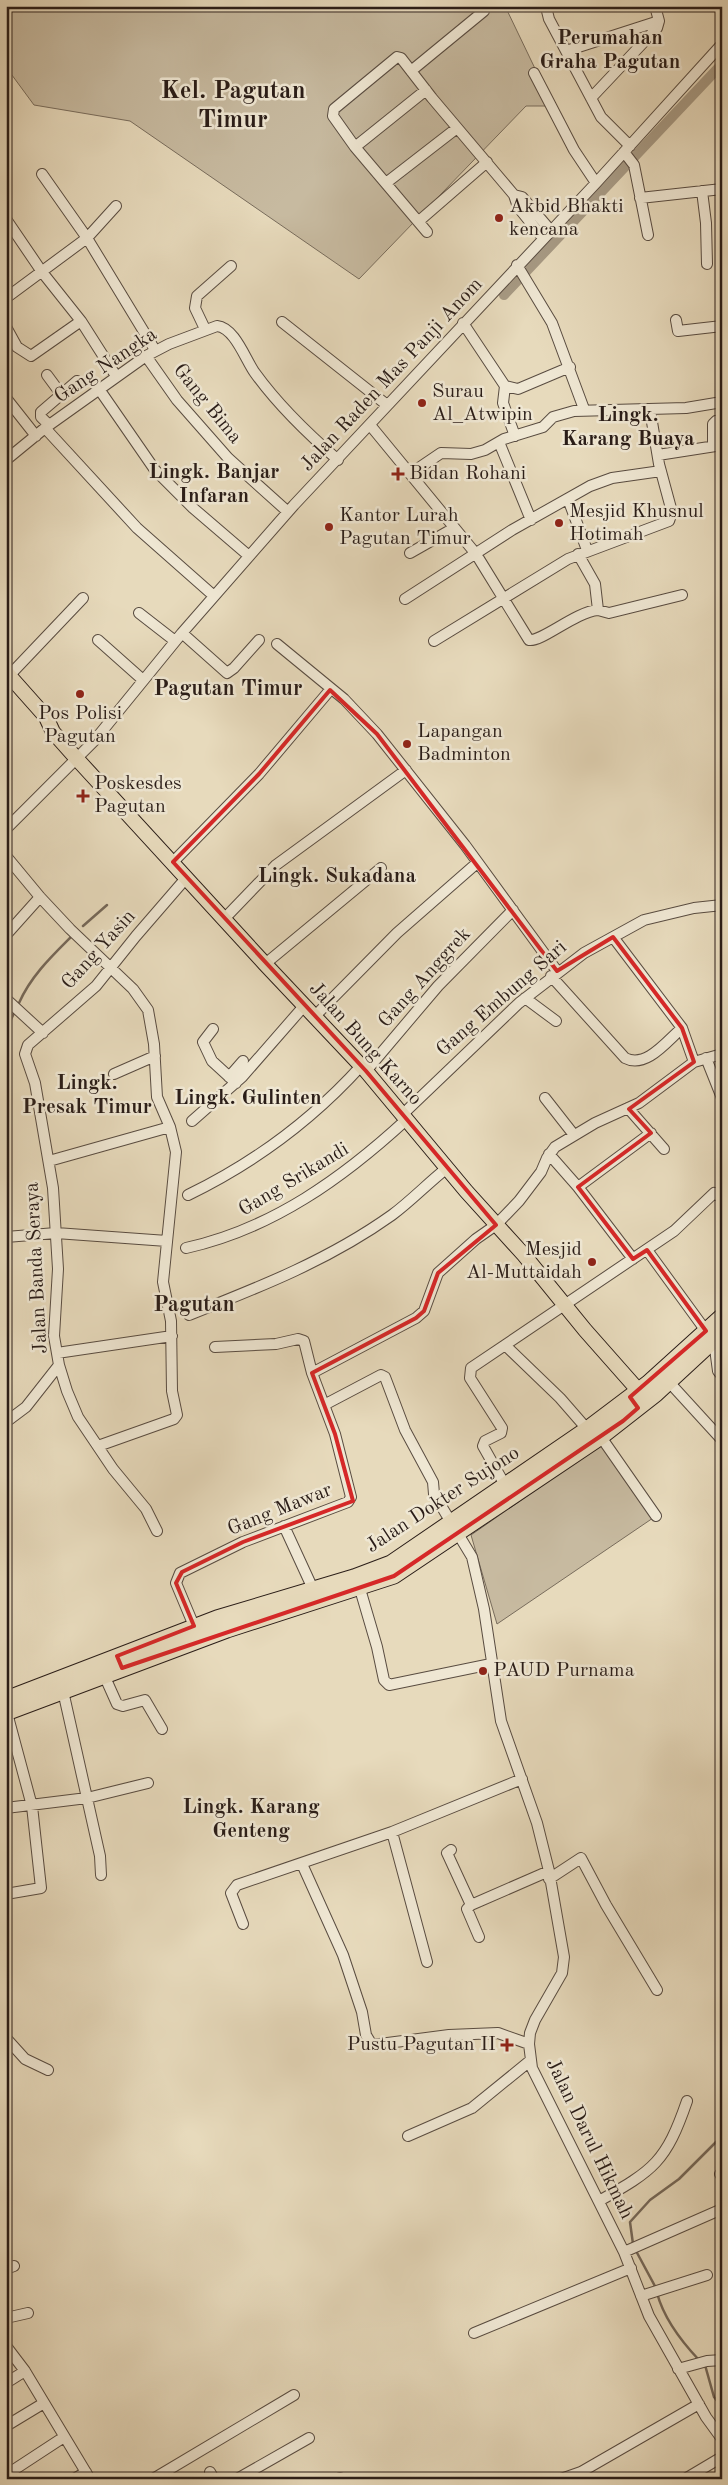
<svg xmlns="http://www.w3.org/2000/svg" width="728" height="2485" font-family="'Old Standard TT',serif">
	<rect width="100%" height="100%" fill="#e7dabc"/>
	<filter id="stains"><feTurbulence type="fractalNoise" baseFrequency=".004" numOctaves="4"/><feColorMatrix values="0 0 0 0 .2 0 0 0 0 .09 0 0 0 0 .02 0 0 0 .5 -.17"/></filter>
	<radialGradient id="worn" r=".72"><stop offset=".6" stop-color="#630" stop-opacity="0"/><stop offset="1" stop-color="#630" stop-opacity=".3"/></radialGradient>
	<path fill="#c7baa0" stroke="#786c5c" d="M15 6H505L553 106H526L359 279 130 121 34 105 6 67V24Z
		M602 1444 653 1518 497 1624 471 1535Z"/>
	<g fill="none" stroke-linecap="round" stroke-linejoin="round">
		<path stroke="#756859" stroke-width="2.5" d="M83 926 107 905
			M19 1003C31 976 51 957 72 936
			M6 1030 15 1011
			M633 2244 630 2222 650 2200 679 2179 722 2136
			M635 2249 656 2288
			M657 2293C664 2319 681 2341 699 2360
			M705 2365 714 2397 722 2407"/>
		<path stroke="#a79a84" stroke-width="10" d="M504 295 722 64"/>
		<g stroke="#594c41" stroke-width="12">
			<path id="minor" d="M549 6 547 11 549 19 601 117 630 146
				M566 51 659 21
				M411 71 484 11
				M534 73 574 150 596 183
				M591 98 657 28 659 21 655 6
				M355 147 426 90
				M624 152 634 165 648 235
				M42 174 87 238 155 350
				M386 183 457 128
				M702 191 706 223 707 264
				M514 195 522 197 551 231
				M640 198 722 189
				M6 219 42 272 81 321 116 376
				M419 221 487 162
				M427 232 355 147 333 116 334 109 397 57 401 58 432 98 514 195 518 207 543 238
				M517 265 552 323 584 409
				M6 298 87 238 116 206
				M676 320 678 331 722 326
				M282 322 387 405
				M463 323 505 386
				M6 327 17 347 31 356 81 321
				M205 329 195 308 197 296 231 266
				M146 356 177 400 228 458 288 512
				M47 375 61 394
				M505 386 518 389 570 367
				M505 386 503 403 515 436
				M99 389 155 470 193 508 249 556
				M6 398 36 436
				M49 425 41 417V412L77 381
				M370 425 476 554 529 640C542 642 575 612 598 610L595 584 578 554
				M45 428 137 528 214 596
				M499 442 531 520
				M713 446V424L716 421 722 420
				M658 455 722 445
				M6 460 45 428 146 356 169 344 217 326C235 328 245 359 255 373 278 405 308 434 338 460
				M410 474 441 453 471 454 485 450 504 439 543 427 553 417 574 411 686 408 722 402
				M568 499 587 550
				M410 553 454 528
				M405 599 512 530 590 486 612 478 661 471
				M598 610 609 613 682 595
				M139 613 175 641
				M182 633 227 673 234 668 259 640
				M98 640 143 680
				M434 641 568 559 669 521 672 512 659 464 650 410
				M277 644 344 699 377 734 465 845 557 971
				M6 679 83 598
				M6 829 94 741 182 633 294 505 596 183 722 44
				M6 856 40 897 70 929 133 989 148 1010 154 1044 157 1097 170 1127 176 1152 163 1282 171 1321 172 1391 177 1415 174 1419 98 1446
				M173 862 259 774 330 690
				M224 919 276 865 406 770
				M6 935 40 897
				M613 937 682 1028 694 1062
				M265 964 381 868
				M551 976 625 1058C646 1069 667 1041 682 1028
				M525 998 556 1021
				M6 999 43 1033
				M314 1017 397 933 477 863
				M213 1029 203 1042 212 1061 236 1083
				M706 1058 722 1098
				M366 1071 438 986 513 910
				M114 1074 155 1056
				M229 1077 243 1061
				M545 1098 574 1135
				M628 1108 664 1149
				M403 1114 519 1003 584 953 644 920 694 908 722 905
				M192 1121 242 1077 304 1006
				M549 1154 578 1187 633 1259
				M49 1161 170 1127
				M578 1187 651 1133
				M188 1195C254 1163 312 1120 361 1066
				M6 1237 56 1233 167 1241
				M186 1248C272 1229 343 1178 407 1119
				M647 1250 706 1331
				M189 1315C260 1287 329 1260 392 1215 411 1201 428 1183 447 1168
				M714 1341 718 1371 722 1376
				M505 1345 560 1398 587 1429
				M57 1353 172 1336
				M312 1373 416 1318 424 1311 438 1273 476 1239 496 1225 519 1201 541 1172 547 1158 555 1147 595 1123 639 1103 694 1062 722 1054
				M669 1382 722 1440
				M324 1405 381 1375 385 1377 405 1430 433 1482 434 1494 472 1557 484 1609 501 1721 537 1823 549 1871 564 1957 562 1973 535 2020 530 2033 529 2044 532 2068 624 2252 649 2316 706 2417 722 2439
				M6 1422 26 1407 59 1365
				M601 1437 656 1516
				M505 1485 483 1446 485 1441 501 1433 502 1428 470 1378 471 1368 674 1231 714 1193 722 1198
				M284 1526 313 1589
				M157 1531 146 1509 113 1469 78 1417 67 1391 59 1365 54 1336 58 1269 53 1188 35 1083 25 1054 28 1045 96 986 136 936 187 877
				M360 1589 377 1647 384 1680 389 1685 491 1664
				M194 1626 176 1583 180 1573 243 1542 348 1502 351 1497 335 1434 312 1373 304 1341 298 1339 276 1344 215 1347
				M104 1675 117 1704 123 1706 145 1700 162 1729
				M63 1691 100 1856 101 1875
				M6 1808 87 1798 148 1783
				M392 1832 427 1962
				M451 1850 447 1853 471 1905 467 1909 479 1937
				M302 1864 343 1955 362 2012 366 2035 372 2045 449 2035 498 2033 529 2044
				M549 1879 581 1858 606 1905 657 1990
				M6 1894 41 1888 32 1806 7 1713
				M471 1905 549 1871
				M243 1924 231 1893 237 1885 392 1832 522 1779
				M6 2038 25 2059 48 2070
				M408 2136 472 2108 531 2060
				M720 2174 722 2177
				M599 2201C654 2170 666 2162 687 2101
				M624 2252 722 2209
				M6 2269 14 2266
				M641 2296 707 2275
				M6 2318 28 2313
				M474 2333 631 2268
				M6 2346 25 2371 90 2479
				M678 2369 707 2361 722 2360
				M6 2383 25 2371
				M6 2426 44 2403
				M210 2472 214 2479
				M6 2475 64 2437
				M74 2479 86 2472
				M153 2479 294 2395
				M237 2479 309 2438
				M339 2479 340 2478
				M561 2479 581 2472 699 2404
				M685 2479 722 2457"/>
		</g>
		<g stroke="#2a1d18" stroke-width="16">
			<path id="major" d="M6 672 46 717 53 732 77 759 265 964 366 1071 466 1191 524 1255 585 1330 638 1390"/>
		</g>
		<g stroke="#2a1d18" stroke-width="17">
			<path id="highway" d="M6 1699 217 1618 354 1577 391 1563 587 1429 648 1383 722 1316
				M6 1713 227 1630 394 1576 601 1437 656 1394 722 1333"/>
		</g>
		<use href="#minor" stroke="#efe7d3" stroke-width="10"/>
		<use href="#major" stroke="#e7dabc" stroke-width="14"/>
		<use href="#highway" stroke="#e7dabc" stroke-width="15"/>
	</g>
	<path fill="none" stroke="#d62828" stroke-width="4" stroke-linejoin="round" d="M330 690 377 734 557 971 613 937 682 1028 694 1062 629 1109 651 1133 578 1187 633 1259 647 1250 706 1331 630 1397 638 1408 623 1421 394 1576 122 1668 117 1656 194 1626 176 1583 182 1572 243 1542 353 1501 335 1434 312 1373 416 1318 424 1311 438 1273 496 1225 366 1071 173 862 259 774Z"/>
	<g fill="#8f2418" stroke="#efe7d3" stroke-width="2">
		<circle cx="499" cy="218" r="5"/>
		<circle cx="422" cy="403" r="5"/>
		<path d="M395.5 466.5h5v5h5v5h-5v5h-5v-5h-5v-5h5z"/>
		<circle cx="559" cy="523" r="5"/>
		<circle cx="329" cy="527" r="5"/>
		<circle cx="80" cy="694" r="5"/>
		<circle cx="407" cy="744" r="5"/>
		<path d="M80.5 788.5h5v5h5v5h-5v5h-5v-5h-5v-5h5z"/>
		<circle cx="592" cy="1262" r="5"/>
		<circle cx="483" cy="1671" r="5"/>
		<path d="M504.5 2037.5h5v5h5v5h-5v5h-5v-5h-5v-5h5z"/>
	</g>
	<g text-anchor="middle" dominant-baseline="central" stroke-width="5" stroke-linejoin="round" paint-order="stroke">
		<g font-size="20" fill="#2a1d18" stroke="#efe7d3" text-anchor="start">
			<text x="509" y="207">Akbid Bhakti<tspan x="509" dy="23">kencana</tspan></text>
			<text x="432" y="392">Surau<tspan x="432" dy="23">Al_Atwipin</tspan></text>
			<text x="409" y="474">Bidan Rohani</text>
			<text x="569" y="512">Mesjid Khusnul<tspan x="569" dy="23">Hotimah</tspan></text>
			<text x="339" y="516">Kantor Lurah<tspan x="339" dy="23">Pagutan Timur</tspan></text>
			<text x="80" y="714" text-anchor="middle">Pos Polisi<tspan x="80" dy="23">Pagutan</tspan></text>
			<text x="417" y="732">Lapangan<tspan x="417" dy="23">Badminton</tspan></text>
			<text x="94" y="784">Poskesdes<tspan x="94" dy="23">Pagutan</tspan></text>
			<text x="582" y="1250" text-anchor="end">Mesjid<tspan x="582" dy="23">Al-Muttaidah</tspan></text>
			<text x="493" y="1671">PAUD Purnama</text>
			<text x="496" y="2045" text-anchor="end">Pustu Pagutan II</text>
		</g>
		<g font-size="20" fill="#2a1d18" stroke="#efe7d3">
			<text transform="translate(106 366) rotate(-34)">Gang Nangka</text>
			<text transform="translate(392 375) rotate(-47)">Jalan Raden Mas Panji Anom</text>
			<text transform="translate(207 404) rotate(51)">Gang Bima</text>
			<text transform="translate(99 950) rotate(-48)">Gang Yasin</text>
			<text transform="translate(425 978) rotate(-48)">Gang Anggrek</text>
			<text transform="translate(502 999) rotate(-41)">Gang Embung Sari</text>
			<text transform="translate(365 1044) rotate(48)">Jalan Bung Karno</text>
			<text transform="translate(294 1180) rotate(-31)">Gang Srikandi</text>
			<text transform="translate(37 1268) rotate(-93)">Jalan Banda Seraya</text>
			<text transform="translate(443 1500) rotate(-33)">Jalan Dokter Sujono</text>
			<text transform="translate(280 1510) rotate(-22)">Gang Mawar</text>
			<text transform="translate(589 2139) rotate(64)">Jalan Darul Hikmah</text>
		</g>
		<g font-size="21" font-weight="bold" fill="#2a1d18" stroke="#efe7d3">
			<text x="610" y="38">Perumahan<tspan x="610" dy="24">Graha Pagutan</tspan></text>
			<text x="628" y="415">Lingk.<tspan x="628" dy="24">Karang Buaya</tspan></text>
			<text x="214" y="472">Lingk. Banjar<tspan x="214" dy="24">Infaran</tspan></text>
			<text x="337" y="876">Lingk. Sukadana</text>
			<text x="87" y="1083">Lingk.<tspan x="87" dy="24">Presak Timur</tspan></text>
			<text x="248" y="1098">Lingk. Gulinten</text>
			<text x="251" y="1807">Lingk. Karang<tspan x="251" dy="24">Genteng</tspan></text>
		</g>
		<g font-size="22" font-weight="bold" fill="#2a1d18" stroke="#efe7d3">
			<text x="228" y="689">Pagutan Timur</text>
			<text x="194" y="1305">Pagutan</text>
		</g>
		<g font-size="25" font-weight="bold" fill="#2a1d18" stroke="#efe7d3">
			<text x="233" y="91">Kel. Pagutan<tspan x="233" dy="29">Timur</tspan></text>
		</g>
	</g>
	<rect width="728" height="2485" fill="none" stroke="#e7dabc" stroke-width="25"/>
	<rect x="8" y="8" width="713" height="2470" fill="none" stroke="#2a1d18" stroke-width="2.5"/>
	<rect x="12" y="12" width="703" height="2460" fill="none" stroke="#2a1d18"/>
	<rect width="100%" height="100%" filter="url(#stains)"/>
	<rect width="100%" height="100%" fill="url(#worn)"/>
</svg>
